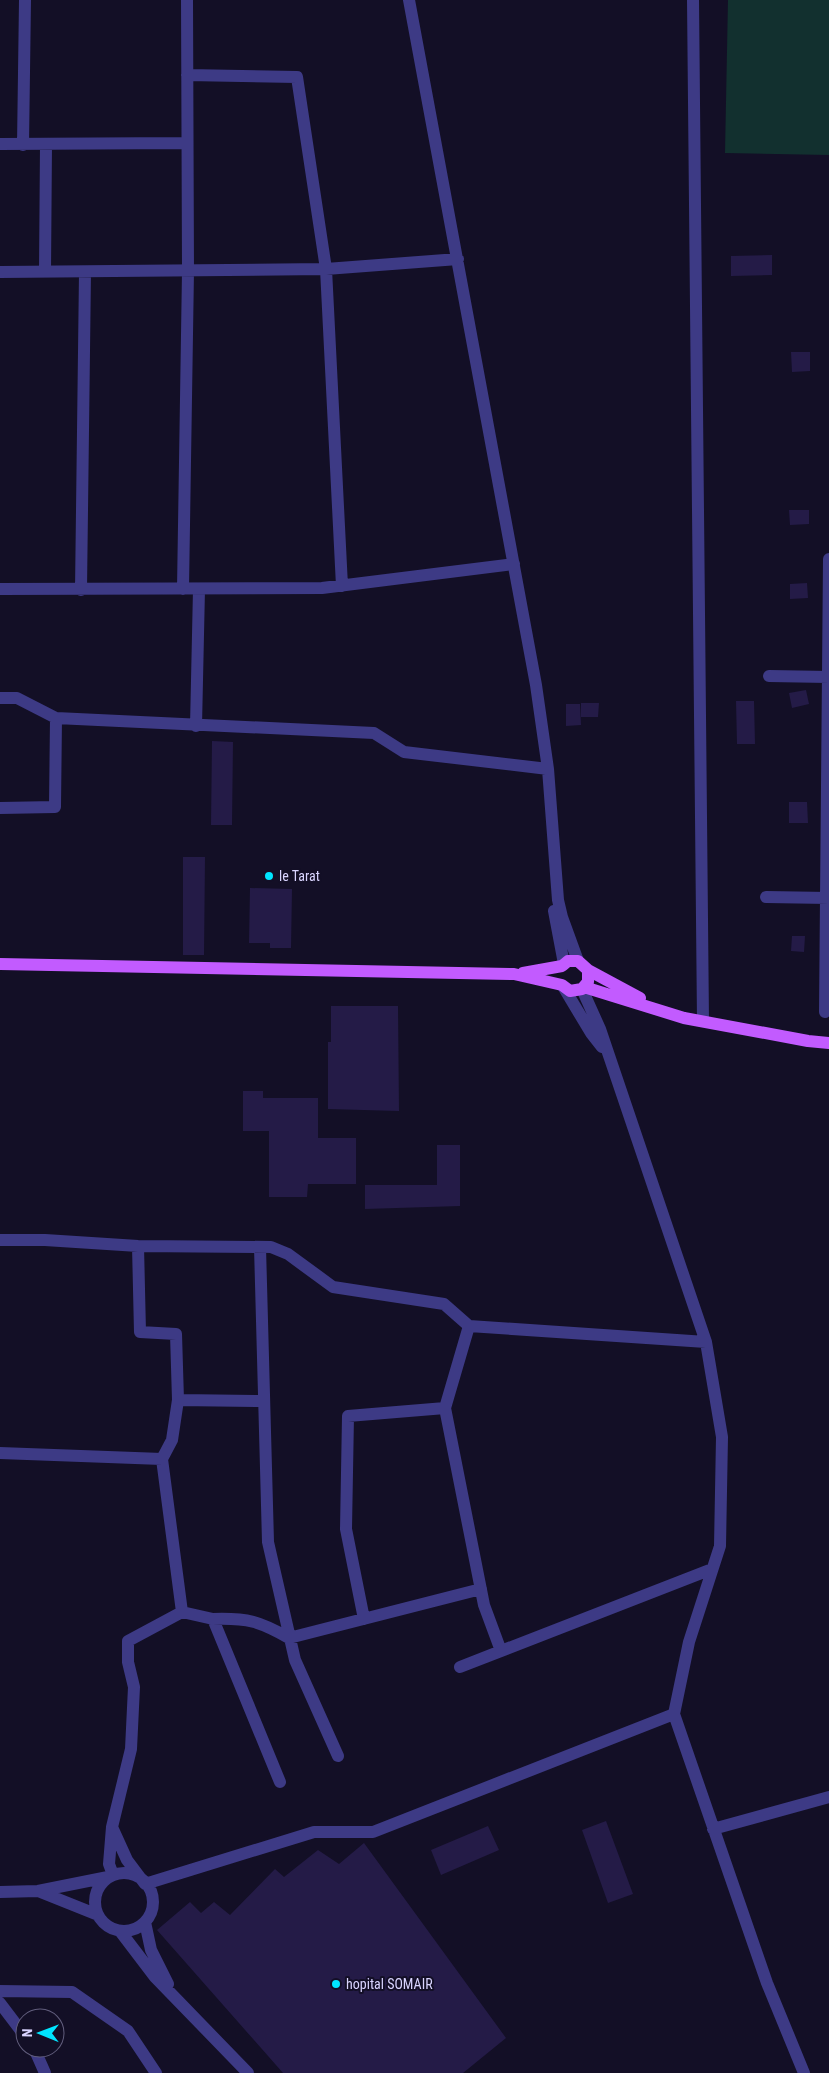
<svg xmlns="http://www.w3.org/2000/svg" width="829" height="2073" font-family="'Roboto Condensed',sans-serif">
	<rect width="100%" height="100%" fill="#130f26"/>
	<path fill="#12302f" d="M728 0H829V155L725 153Z"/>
	<path fill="#241b47" d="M772 255V275L731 276V256Z
		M791 352H810V371L792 372Z
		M789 510H809V524L790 525Z
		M807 583 808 598 790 599V584Z
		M806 690 809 704 792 708 789 693Z
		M736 701H754L755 744H737Z
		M581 703H599L598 717H581Z
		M566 704H580L581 725 566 726Z
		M212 741 233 742 232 825H211Z
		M789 802H807L808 823H789Z
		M183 857H205L204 955H183Z
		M250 888 292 889 291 948H270V943H249Z
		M792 936H805L804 952 791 951Z
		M331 1006H398L399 1111 328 1109V1042H331Z
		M243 1091H263V1098H318V1138H356V1184H308L307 1197H269V1131H243Z
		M437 1145H460V1206L365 1209V1185H437Z
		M606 1821 633 1894 608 1903 582 1830Z
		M488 1826 499 1850 441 1875 431 1850Z
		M364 1843 506 2038 463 2073H283L157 1930 190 1902 201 1913 214 1902 230 1915 275 1869 284 1877 318 1850 339 1864Z"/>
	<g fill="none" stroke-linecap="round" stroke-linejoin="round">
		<path stroke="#3d3a85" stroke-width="12" d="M409 0 536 685 548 769 558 900 562 917 578 961
			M693 0 703 1021
			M187 75 297 77 326 269 342 586
			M0 144 187 143
			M23 145 25 0
			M0 272 326 269 458 259
			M45 272 46 144
			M0 589 322 588 514 564
			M183 589 188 271 187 0
			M81 590 85 272
			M769 676 829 677
			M0 698H17L56 718
			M196 726 199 589
			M0 808 55 807 56 718 374 733 404 752 548 769
			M766 897 829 898
			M554 911 564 964
			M564 988 591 1033 602 1047
			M582 989 600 1029 706 1342 722 1437 720 1546 689 1642 674 1714 767 1983 804 2073
			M825 1012 829 559
			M0 1240H45L138 1246 271 1247 288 1254 333 1287 444 1304 469 1326 706 1342
			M138 1246 140 1332 176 1334 178 1400 172 1440 162 1459
			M260 1247 268 1542 295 1660 338 1756
			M469 1326 445 1408 484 1605 501 1651
			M178 1400 264 1401
			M0 1453 162 1459 182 1612 213 1619 280 1782
			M213 1619C248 1618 259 1621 289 1638L481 1589
			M364 1619 346 1529 348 1416 445 1408
			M460 1667 712 1569
			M112 1827 127 1860 145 1884 314 1832H373L674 1714
			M713 1829 829 1797
			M95 1902a29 29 0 1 1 58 0a29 29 0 1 1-58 0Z
			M113 1875 109 1864 112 1827 131 1749 134 1687 128 1662V1641L182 1612
			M38 1891 98 1915
			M0 1892 38 1891 108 1877
			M145 1922 151 1950 168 1984
			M120 1931 155 1977 248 2073
			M0 1991 72 1992 128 2031 156 2073
			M0 2003 25 2036
			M34 2048 45 2073"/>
		<path stroke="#c25bff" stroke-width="12" d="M0 964 514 974 562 985 570 991 582 989 588 982V970
			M523 973 562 966 568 961H578L588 970 640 998
			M584 987 684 1018 808 1041 829 1043"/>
	</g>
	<g fill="#00e5ff" stroke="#130f26" stroke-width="2">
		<circle cx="269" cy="876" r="5"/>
		<circle cx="336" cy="1984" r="5"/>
	</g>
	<g text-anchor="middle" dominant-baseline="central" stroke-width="4" stroke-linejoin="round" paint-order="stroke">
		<g font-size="14" fill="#d9d4ff" stroke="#130f26" text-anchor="start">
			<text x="279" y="876">le Tarat</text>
			<text x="346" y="1984">hopital SOMAIR</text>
		</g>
	</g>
	<g transform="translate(40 2033) rotate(271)"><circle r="24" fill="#130f26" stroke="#625e7d"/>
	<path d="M0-4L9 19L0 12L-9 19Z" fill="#00e5ff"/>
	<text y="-8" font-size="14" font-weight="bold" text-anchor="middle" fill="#d9d4ff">N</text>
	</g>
</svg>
